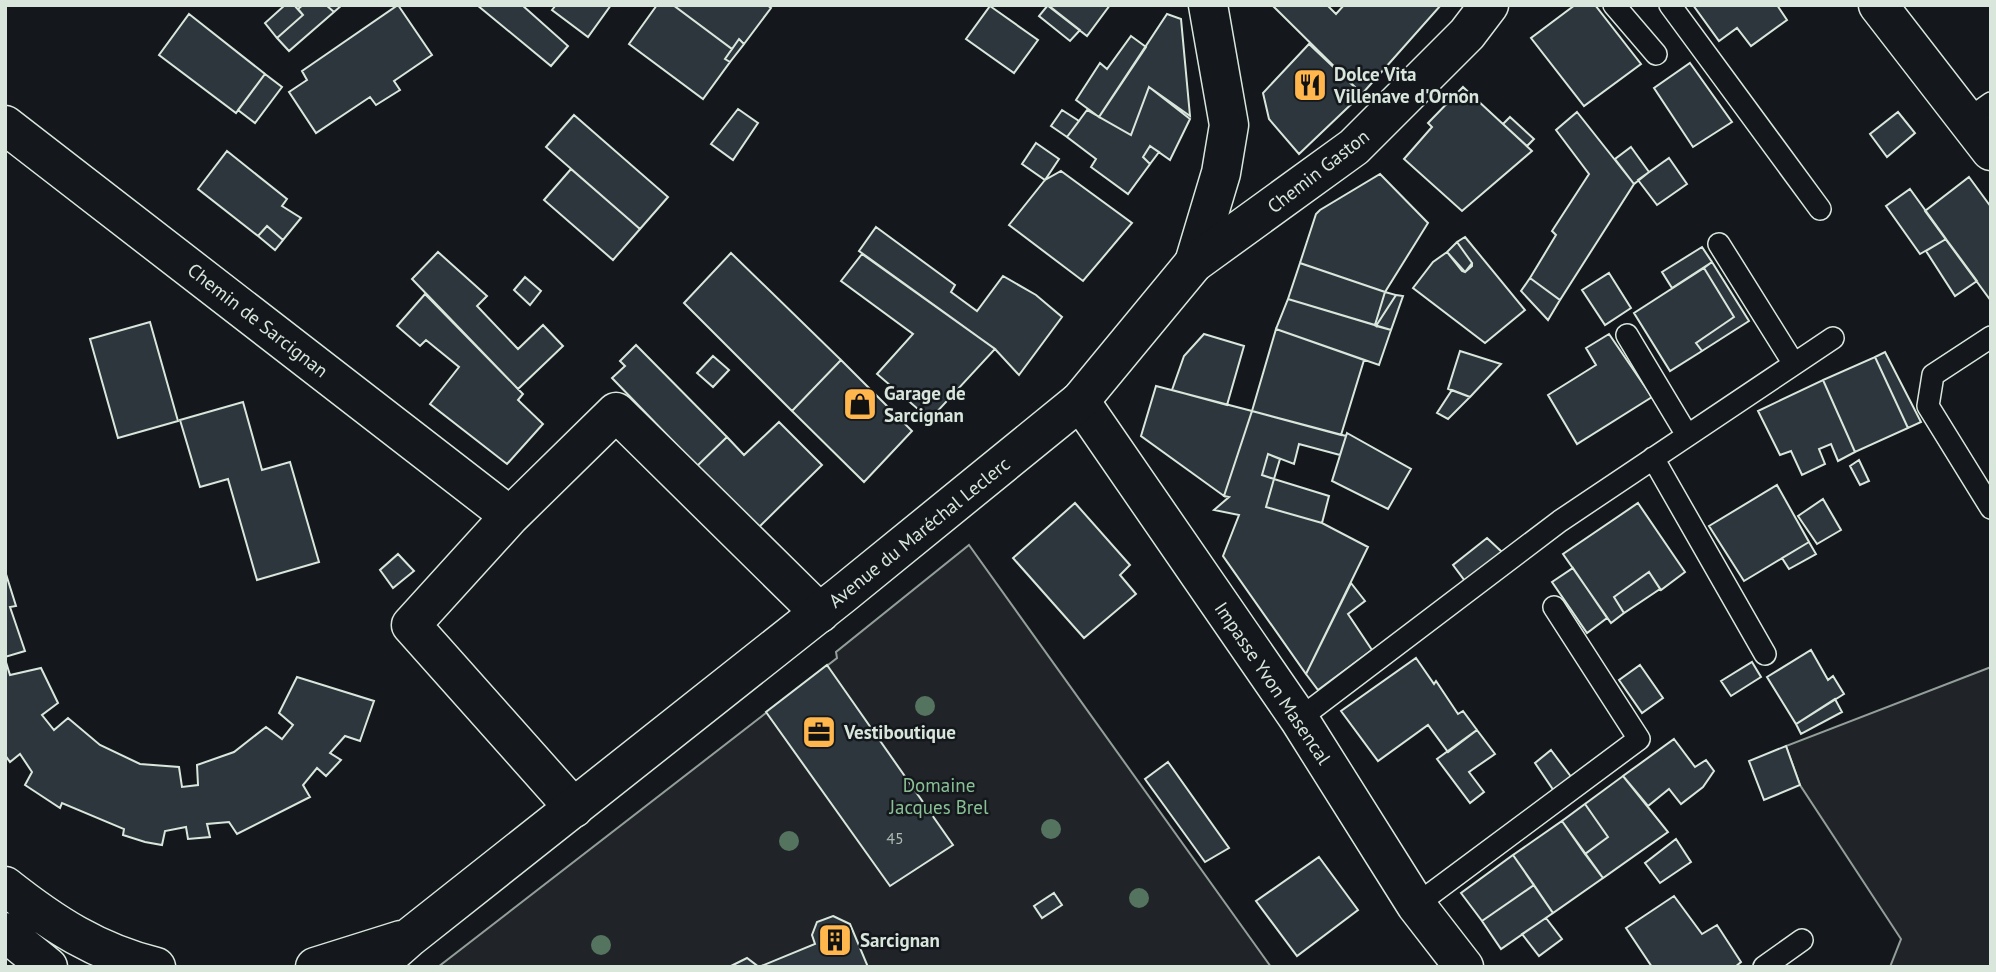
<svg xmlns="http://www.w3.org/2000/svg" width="1996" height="972" font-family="'PT Sans',sans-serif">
	<rect width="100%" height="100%" fill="#14181c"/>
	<path fill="#202428" stroke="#939e99" stroke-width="2" d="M969 545 1271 967H438L837 658 836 652Z
		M1991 667V967H1890L1901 939 1800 785 1786 746Z"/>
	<path fill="#2c363c" stroke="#d8e6dc" stroke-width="2" d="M285 5H294L303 15 277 38 265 23Z
		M303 5H326L334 12 289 51 277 38 303 15 298 9Z
		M326 5H342L334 12Z
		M398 5 432 55 394 81 400 90 376 105 370 97 316 133 289 92 307 80 302 71Z
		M477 5H522L568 46 551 66Z
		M556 5H611L588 37 552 10Z
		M657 5H673L732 49 725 59 730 62 703 99 629 44Z
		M673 5H767L771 8 744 44 739 39 732 49Z
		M1047 5H1110L1087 36Z
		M1048 5 1080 30 1070 41 1039 16Z
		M1272 5H1327L1336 14 1344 5H1441L1362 94Z
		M1575 5H1595L1641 64 1584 106 1531 38Z
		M1693 5H1777L1787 20 1751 46 1737 28 1719 41Z
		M990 6 1038 40 1014 73 966 39Z
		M189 14 265 74 236 113 159 55Z
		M1167 14 1181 19 1190 116 1149 87 1131 135 1099 117Z
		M1131 36 1146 47 1099 117 1076 100 1100 63 1107 69Z
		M739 39 744 44 730 62 725 59Z
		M1309 44 1362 94 1299 154 1269 119 1263 93Z
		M1690 63 1732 122 1693 147 1654 88Z
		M265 74 282 87 255 123 238 110Z
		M1149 87 1190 119 1170 160 1150 146 1143 157 1150 164 1128 194 1091 167 1096 159 1067 137 1087 110 1131 135Z
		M1463 87 1532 151 1462 211 1404 159 1432 127 1428 123Z
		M738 109 758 123 733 160 711 144Z
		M1062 110 1079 121 1067 137 1051 126Z
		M1577 112 1634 184 1560 300 1530 278 1556 235 1552 231 1589 174 1556 130Z
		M1898 112 1915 133 1887 157 1870 134Z
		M574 115 668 197 640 229 546 147Z
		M1510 117 1534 139 1527 146 1503 124Z
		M1036 143 1059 159 1045 180 1022 164Z
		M1150 146 1159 152 1150 164 1143 157Z
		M1631 147 1649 172 1634 184 1615 159Z
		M227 151 287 199 282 206 301 218 283 240 267 226 258 236 198 189Z
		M1669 158 1687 184 1657 205 1638 180Z
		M571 169 640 229 613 260 544 200Z
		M1061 171 1132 223 1083 281 1009 225 1045 180Z
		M1380 174 1428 223 1385 292 1300 263 1316 214 1320 210Z
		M1969 177 1991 207V301L1925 211Z
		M1910 189 1946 239 1920 254 1886 206Z
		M267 226 283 240 275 250 258 236Z
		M876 227 955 285 951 292 977 311 1003 276 1036 295 1062 317 1019 375 995 349 859 251Z
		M1465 237 1525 310 1485 343 1413 288 1433 262 1447 252 1462 271 1465 272 1472 266V263L1457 242Z
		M1946 239 1977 281 1955 296 1926 251Z
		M1457 242 1472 263 1465 272 1447 252Z
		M1702 247 1712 262 1672 288 1662 272Z
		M438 252 487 296 477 306 518 349 543 325 563 346 518 389 412 279Z
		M731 253 841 360 792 411 684 303Z
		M862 254 995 349 934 415 930 412 926 416 877 374 913 334 841 281Z
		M1712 262 1749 321 1702 351 1696 343 1734 317 1704 268Z
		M1300 263 1385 292 1375 325 1288 299Z
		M1704 268 1734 317 1696 343 1702 351 1670 371 1634 313Z
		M1609 273 1631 308 1605 325 1582 290Z
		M525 277 541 291 530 305 514 290Z
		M1530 278 1560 300 1548 320 1521 291Z
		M1385 292 1396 295 1376 326 1375 325Z
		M425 294 523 394 518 400 543 424 507 464 430 404 459 367 426 340 420 346 397 326Z
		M1396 295 1403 296 1391 330 1376 326Z
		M1288 299 1391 330 1379 365 1276 329Z
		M150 322 178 421 118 438 90 339Z
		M1276 329 1364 360 1341 435 1252 411Z
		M1204 334 1244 346 1227 405 1172 390 1184 356Z
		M1609 334 1652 397 1577 444 1548 395 1596 365 1586 348Z
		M636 345 727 437 697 466 612 378 625 366 620 361Z
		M1460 351 1501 364 1470 397 1448 389Z
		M1885 352 1921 422 1908 428 1875 357Z
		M713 356 729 370 713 387 697 373Z
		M1875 357 1908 428 1855 452 1823 380Z
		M841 360 912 431 864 482 792 411Z
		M1823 380 1855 452 1838 461 1831 444 1819 449 1825 464 1802 475 1791 451 1780 455 1758 411Z
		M1156 386 1252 411 1224 496 1141 436Z
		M1452 390 1470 397 1448 419 1437 413Z
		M243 402 262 470 290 462 319 562 257 580 228 479 200 487 180 420Z
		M1252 411 1346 436 1340 455 1299 444 1294 464 1268 454 1262 475 1274 479 1266 507 1322 523 1368 547 1306 674 1223 556 1239 515 1214 510 1229 497 1224 496Z
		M779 422 822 465 758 528 697 466 727 437 744 455Z
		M1347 433 1411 469 1388 509 1332 481Z
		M1268 454 1280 459 1274 479 1262 475Z
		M1859 460 1869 481 1860 485 1850 466Z
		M1274 479 1329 496 1322 523 1266 507Z
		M1777 485 1809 542 1744 581 1709 526Z
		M1823 499 1841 530 1817 544 1798 516Z
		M1075 503 1130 565 1120 575 1136 594 1084 638 1013 558Z
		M1638 503 1685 572 1661 590 1649 572 1614 597 1624 613 1611 623 1563 554Z
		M1487 538 1503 553 1465 581 1453 565Z
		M1809 542 1816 554 1789 569 1782 558Z
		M398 554 414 571 393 588 380 570Z
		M1573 568 1607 618 1587 633 1552 582Z
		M5 571 16 606 10 607 25 651 5 657Z
		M1649 572 1660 589 1624 613 1614 597Z
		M1351 583 1365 601 1348 614 1372 650 1318 690 1306 674Z
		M1811 650 1828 680 1833 676 1844 694 1796 724 1767 677Z
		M1416 658 1434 684 1436 681 1458 714 1463 711 1477 730 1448 752 1428 725 1378 761 1341 711Z
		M5 659 10 675 41 668 58 703 42 715 54 730 68 718 100 745 140 764 179 767 182 787 198 785 197 765 234 752 266 727 282 739 293 725 279 713 297 677 374 701 360 741 345 736 330 753 341 760 326 776 317 768 303 785 310 797 237 834 229 822 207 824 210 837 188 839 186 827 165 831 162 845 145 842 123 835 124 829 62 803 60 808 25 785 32 772 20 754 10 762 5 755Z
		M1752 662 1761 677 1731 696 1721 681Z
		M827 665 953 845 890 886 766 712Z
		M1640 665 1663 698 1642 713 1619 680Z
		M1835 699 1842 712 1801 734 1796 724Z
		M1477 730 1495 754 1469 772 1484 792 1470 803 1437 759Z
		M1674 739 1695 767 1706 760 1714 771 1703 787 1681 804 1669 789 1648 806 1623 776Z
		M1786 746 1800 785 1764 800 1749 761Z
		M1551 750 1572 778 1554 791 1535 763Z
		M1168 762 1229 848 1205 862 1145 779Z
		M1623 776 1668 832 1603 878 1585 854 1608 837 1585 804Z
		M1585 804 1608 837 1585 854 1562 821Z
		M1562 821 1603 878 1553 913 1513 855Z
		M1676 839 1691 862 1660 883 1645 863Z
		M1513 855 1534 885 1482 921 1461 893Z
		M1319 857 1358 910 1297 956 1256 901Z
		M1534 885 1553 913 1501 949 1482 921Z
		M1054 893 1062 905 1042 918 1034 906Z
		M1674 896 1702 934 1717 925 1741 962 1735 967H1652L1626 928Z
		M833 916 850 924 868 967H729L747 958 759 967 815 944 812 935 817 922Z
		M1546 918 1562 939 1539 956 1522 934Z"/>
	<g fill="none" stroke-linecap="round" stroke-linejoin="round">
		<g stroke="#d8e6dc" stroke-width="24">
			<path id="lane" d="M1614 5 1656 54
				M1670 5 1820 209
				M1967 120 1991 103
				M1719 244 1794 364
				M1627 335 1687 435
				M1991 337 1933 375 1928 406 1991 508
				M1653 458 1765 654
				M1299 719 1560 521 1833 338
				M1416 905 1639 739 1554 607
				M1764 967 1802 940"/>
		</g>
		<g stroke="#d8e6dc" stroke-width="41">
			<path id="street" d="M1878 5 1991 151
				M5 125 510 516
				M1194 263 1221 173 1229 125 1208 5
				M1080 401 1299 719 1416 905 1464 967
				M574 808 411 625 510 516 616 412 820 613"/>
		</g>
		<g stroke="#d8e6dc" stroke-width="41">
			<path id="secondary" d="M5 886C53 924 96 952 156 967
				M5 932 48 967
				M315 967 401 940
				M376 967 410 937 843 594 1080 401 1194 263 1354 147 1467 34 1489 5"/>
		</g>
		<use href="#lane" stroke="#14181c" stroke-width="21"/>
		<use href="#street" stroke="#14181c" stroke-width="38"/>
		<use href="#secondary" stroke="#14181c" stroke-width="38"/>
	</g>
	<g fill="#55745f">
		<circle cx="925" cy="706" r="10"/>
		<circle cx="1051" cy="829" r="10"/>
		<circle cx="789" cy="841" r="10"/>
		<circle cx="1139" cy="898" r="10"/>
		<circle cx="601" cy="945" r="10"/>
	</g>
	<defs>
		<g id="restaurant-square" transform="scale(1.75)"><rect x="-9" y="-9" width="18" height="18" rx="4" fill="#ffb74d" stroke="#14181c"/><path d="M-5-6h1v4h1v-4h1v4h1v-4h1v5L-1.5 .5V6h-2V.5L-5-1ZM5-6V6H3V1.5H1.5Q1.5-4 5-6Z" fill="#111"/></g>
		<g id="shop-square" transform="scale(1.75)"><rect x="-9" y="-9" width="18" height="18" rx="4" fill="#ffb74d" stroke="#14181c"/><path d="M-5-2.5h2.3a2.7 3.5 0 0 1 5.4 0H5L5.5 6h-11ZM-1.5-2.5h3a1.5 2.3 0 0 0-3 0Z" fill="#111"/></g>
		<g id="office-square" transform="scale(1.75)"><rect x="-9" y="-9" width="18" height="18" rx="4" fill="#ffb74d" stroke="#14181c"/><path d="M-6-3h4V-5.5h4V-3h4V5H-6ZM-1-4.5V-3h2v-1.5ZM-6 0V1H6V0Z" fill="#111"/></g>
		<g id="building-square" transform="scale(1.75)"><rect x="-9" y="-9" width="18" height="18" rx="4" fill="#ffb74d" stroke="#14181c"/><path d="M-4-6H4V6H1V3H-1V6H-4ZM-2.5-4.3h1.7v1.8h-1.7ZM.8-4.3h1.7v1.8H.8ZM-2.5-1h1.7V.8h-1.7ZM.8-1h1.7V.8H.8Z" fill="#111"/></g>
	</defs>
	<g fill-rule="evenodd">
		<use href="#restaurant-square" x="1310" y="85"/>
		<use href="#shop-square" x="860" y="404"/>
		<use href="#office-square" x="819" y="732"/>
		<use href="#building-square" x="835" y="940"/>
	</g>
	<g text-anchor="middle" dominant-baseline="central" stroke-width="5" stroke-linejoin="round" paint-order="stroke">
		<g font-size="16" fill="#adbab4">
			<text x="895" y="838">45</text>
		</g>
		<g font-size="19" font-weight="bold" fill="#d8e6dc" stroke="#14181c" text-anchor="start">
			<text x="1334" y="74">Dolce Vita<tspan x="1334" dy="22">Villenave d'Ornon</tspan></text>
			<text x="884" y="393">Garage de<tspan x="884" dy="22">Sarcignan</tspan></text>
			<text x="844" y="732">Vestiboutique</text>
			<text x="860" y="940">Sarcignan</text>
		</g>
		<g font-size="19" fill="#d8e6dc" stroke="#14181c">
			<text transform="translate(1318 171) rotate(-38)">Chemin Gaston</text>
			<text transform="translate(258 320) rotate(38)">Chemin de Sarcignan</text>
			<text transform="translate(919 532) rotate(-39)">Avenue du Maréchal Leclerc</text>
			<text transform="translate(1273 683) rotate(56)">Impasse Yvon Masencal</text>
		</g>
		<g font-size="19" fill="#8ac095" stroke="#14181c">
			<text x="939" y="785">Domaine<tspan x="939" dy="22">Jacques Brel</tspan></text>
		</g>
	</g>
	<rect width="1996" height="972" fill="none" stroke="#d8e6dc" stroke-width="14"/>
</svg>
